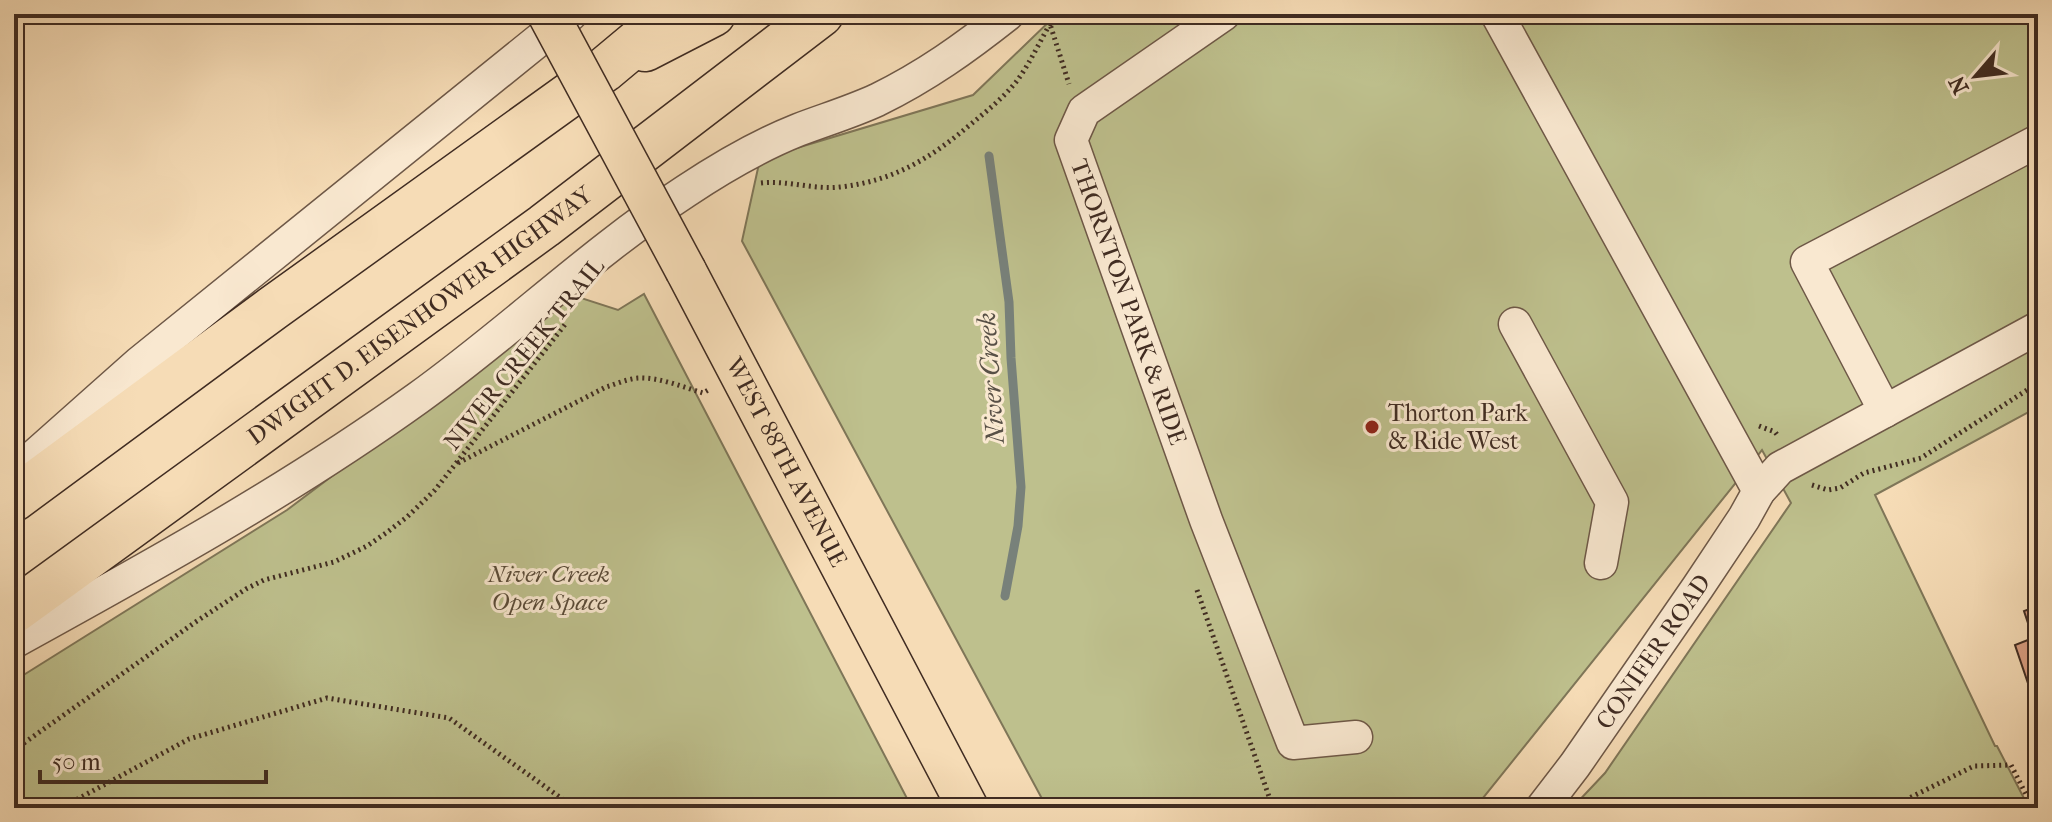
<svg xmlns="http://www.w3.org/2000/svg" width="2052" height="822" font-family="'IM FELL French Canon',serif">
	<rect width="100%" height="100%" fill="#f6dcb6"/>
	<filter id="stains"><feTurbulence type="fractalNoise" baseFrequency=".0025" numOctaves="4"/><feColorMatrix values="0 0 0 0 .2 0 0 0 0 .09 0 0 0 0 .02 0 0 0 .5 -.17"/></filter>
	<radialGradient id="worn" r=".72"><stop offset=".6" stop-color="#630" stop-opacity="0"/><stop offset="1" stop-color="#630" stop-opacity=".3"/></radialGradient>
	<path fill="#bec08d" stroke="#7f7658" stroke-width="2" d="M1057 14H2038V407L1875 495 1995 746H1997L2029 808H1572L1605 773 1791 503 1762 450 1475 808H1047L742 241 760 159 973 95Z
		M644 294 912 808H14V681L287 510 572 295 618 310Z"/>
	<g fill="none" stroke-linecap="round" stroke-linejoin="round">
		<path stroke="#78817a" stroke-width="9" d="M989 156 1009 302 1011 358 1021 487 1018 526 1005 596"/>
	</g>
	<path fill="#da9f83" stroke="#402c22" stroke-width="2" d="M2038 606V693L2032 695 2015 645 2033 638 2024 611Z"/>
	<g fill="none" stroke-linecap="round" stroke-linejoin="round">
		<g stroke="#6e5847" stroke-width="35">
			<g id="minor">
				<path id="s1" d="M1224 14 1084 111 1071 140 1206 520 1293 743 1356 737"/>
				<path d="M1497 14 1759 491"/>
				<path d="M1515 324 1612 502 1601 563"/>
				<path d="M1885 411 1807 262 2038 141"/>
				<path d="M14 474 139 363 571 14"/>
				<path d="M14 642C152 566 290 490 418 398 510 332 591 253 686 191 722 167 758 146 798 130 824 120 851 112 877 100 926 76 965 48 1008 14"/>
				<path id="s2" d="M1542 808 1575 765 1698 587 1744 518 1759 491 1780 468 2038 328"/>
			</g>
		</g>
		<g stroke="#402c22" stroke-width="43">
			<g id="major">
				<path id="s3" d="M686 271 968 808"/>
			</g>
		</g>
		<g stroke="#402c22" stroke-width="47">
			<g id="highway">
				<path d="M645 49 713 14"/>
				<path d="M14 499 273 308 604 70 671 14"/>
				<path id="s4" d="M14 611 544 226 821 14"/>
			</g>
		</g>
		<path stroke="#402c22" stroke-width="5" stroke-dasharray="2 4" stroke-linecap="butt" d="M1062 14 1050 24 1069 84
			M761 183C787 180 814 190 840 187 894 181 931 158 971 124 987 111 1003 98 1016 82 1029 65 1039 43 1050 24L1047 14
			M1759 426 1775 432 1778 436
			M458 463 606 387C616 384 627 379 638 378 659 377 683 387 703 393L710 389
			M1812 485 1828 490 1840 488 1864 473 1921 458 2038 383
			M1197 590 1273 808
			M14 750 197 621 246 589 264 580 334 562 367 546 386 533 407 517 435 490 567 322
			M61 808 189 739 327 698 449 718 575 808
			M1889 808 1974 766 2011 765 2033 808"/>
		<use href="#minor" stroke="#f9e8d0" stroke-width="32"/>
		<use href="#major" stroke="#f6dcb6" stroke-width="40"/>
		<use href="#highway" stroke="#f6dcb6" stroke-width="44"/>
		<g stroke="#402c22" stroke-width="43" stroke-linecap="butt">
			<path id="major-bridge" d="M548 14 686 271"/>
		</g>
		<use href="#major-bridge" stroke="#f6dcb6" stroke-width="40"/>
	</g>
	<circle fill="#8f2418" stroke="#f9e8d0" stroke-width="3" cx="1372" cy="427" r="8"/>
	<g text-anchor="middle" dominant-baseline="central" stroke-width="6" stroke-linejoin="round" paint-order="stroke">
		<g font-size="24" fill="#402c22" stroke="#f9e8d0">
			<text stroke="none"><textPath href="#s1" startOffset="374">THORNTON PARK &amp; RIDE</textPath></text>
			<text stroke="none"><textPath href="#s4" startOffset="502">DWIGHT D. EISENHOWER HIGHWAY</textPath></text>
			<text transform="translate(524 354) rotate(-51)">NIVER CREEK TRAIL</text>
			<text stroke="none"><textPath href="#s3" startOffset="216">WEST 88TH AVENUE</textPath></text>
			<text stroke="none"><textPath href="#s2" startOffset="192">CONIFER ROAD</textPath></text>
		</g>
		<g font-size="24" fill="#402c22" stroke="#f9e8d0" text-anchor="start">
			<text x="1388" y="413">Thorton Park<tspan x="1388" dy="28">&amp; Ride West</tspan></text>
		</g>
		<g font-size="24" font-style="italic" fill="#594a37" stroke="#f9e8d0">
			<text x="549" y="574">Niver Creek<tspan x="549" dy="28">Open Space</tspan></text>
		</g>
		<g font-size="26" font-style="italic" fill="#585046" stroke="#f9e8d0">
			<text transform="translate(991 378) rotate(-94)">Niver Creek</text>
		</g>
	</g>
	<rect width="2052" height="822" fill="none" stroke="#f6dcb6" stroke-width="48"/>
	<rect x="16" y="16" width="2020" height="790" fill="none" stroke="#402c22" stroke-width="4"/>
	<rect x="24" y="24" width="2004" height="774" fill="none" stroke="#402c22" stroke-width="2"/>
	<g transform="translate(1976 76) rotate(242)" stroke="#f9e8d0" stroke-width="6" paint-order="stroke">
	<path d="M0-6L14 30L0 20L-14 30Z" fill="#402c22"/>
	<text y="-12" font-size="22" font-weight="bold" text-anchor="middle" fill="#402c22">N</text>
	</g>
	<path d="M40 770v12h226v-12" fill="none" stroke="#402c22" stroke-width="4"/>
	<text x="52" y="770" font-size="24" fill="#402c22" stroke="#f9e8d0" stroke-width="6" paint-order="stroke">50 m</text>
	<rect width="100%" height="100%" filter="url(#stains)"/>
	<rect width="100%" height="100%" fill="url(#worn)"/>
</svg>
